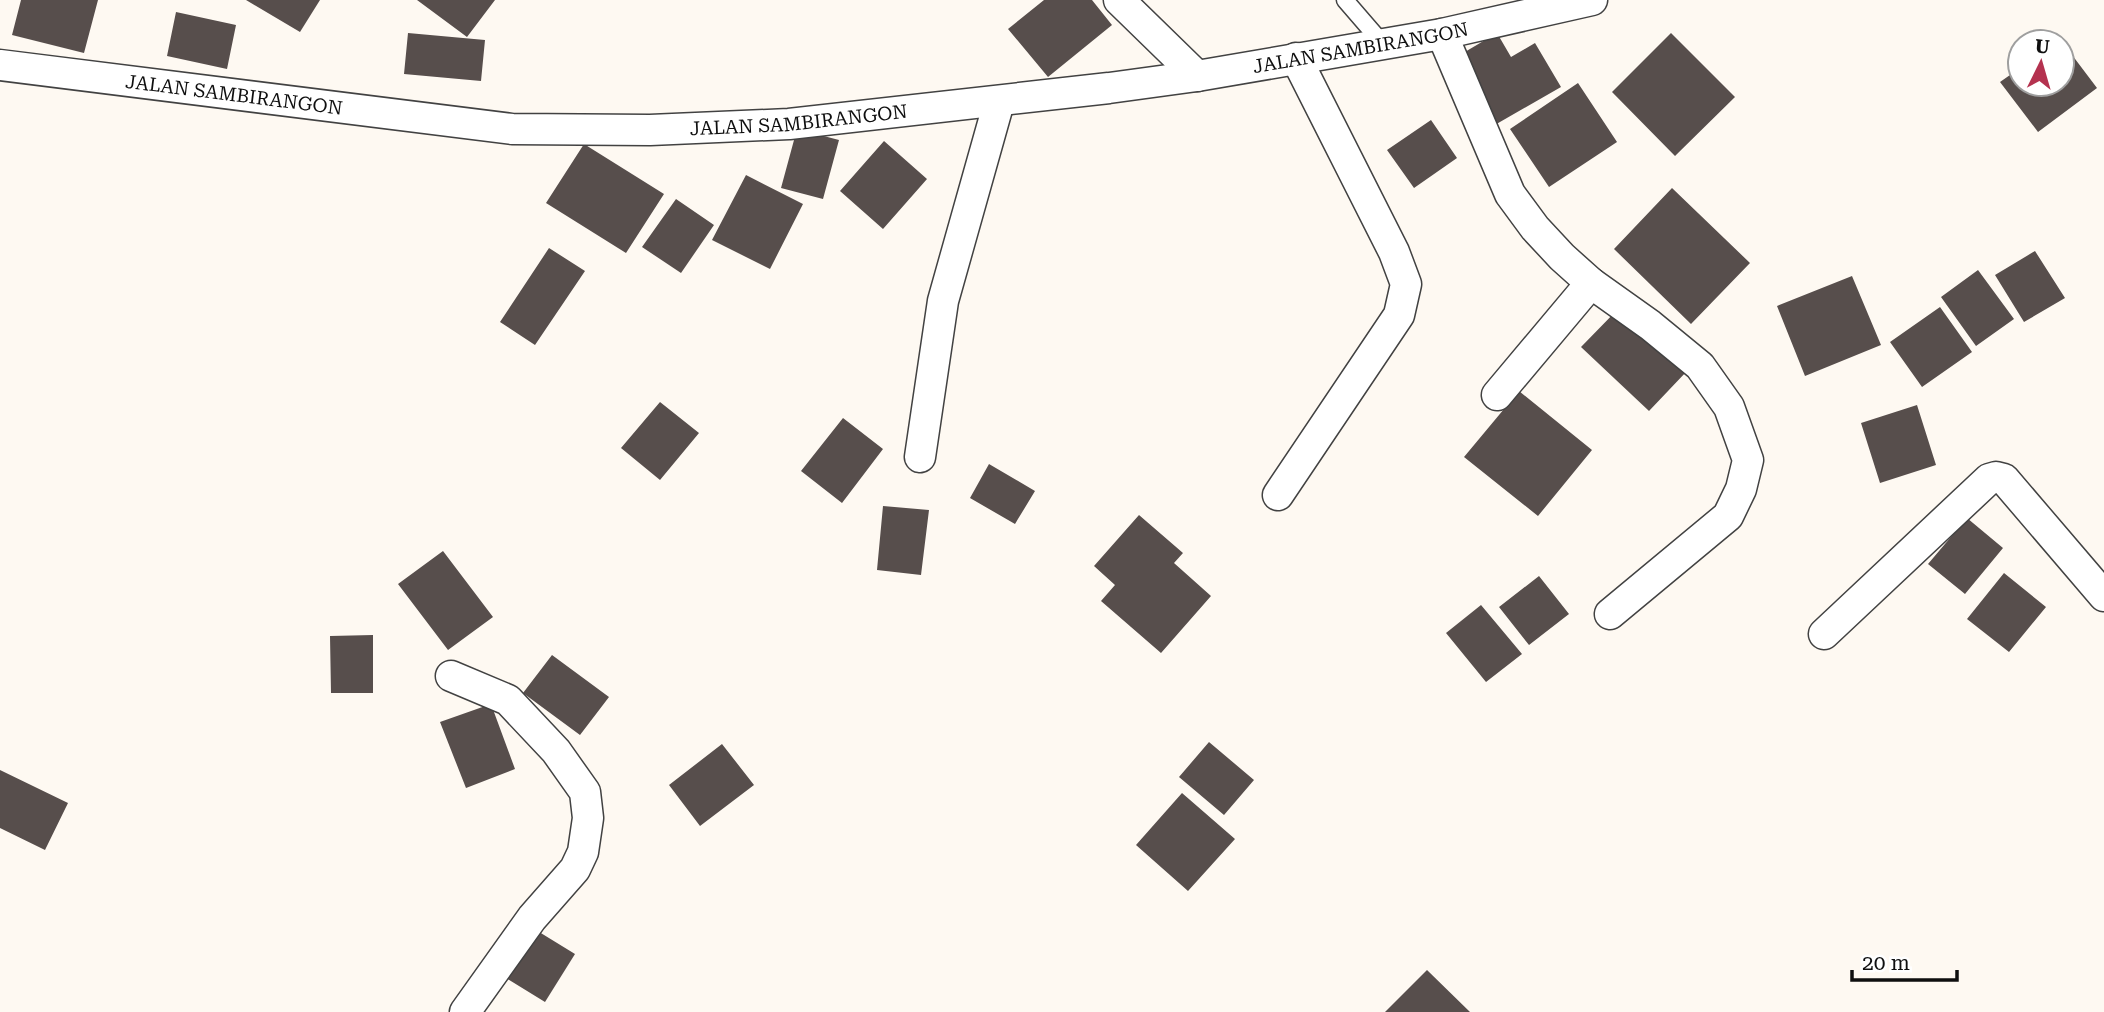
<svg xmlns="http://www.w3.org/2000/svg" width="2104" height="1012" font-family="'Roboto Serif',serif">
	<rect width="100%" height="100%" fill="#fef9f2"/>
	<path fill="#574e4c" d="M21 0H98L84 53 12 35Z
		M246 0H320L300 32Z
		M417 0H495L467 37Z
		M1044 0H1092L1112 25 1048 77 1008 29Z
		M176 12 236 25 227 69 167 56Z
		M408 33 485 40 481 81 404 74Z
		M1497 33 1511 57 1535 43 1561 87 1493 126 1453 59Z
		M1671 33 1735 97 1675 156 1612 92Z
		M2060 39 2097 88 2038 132 2000 82 2020 68V84H2062V42H2055Z
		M1578 83 1617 142 1549 187 1510 129Z
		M1431 120 1457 158 1414 188 1387 150Z
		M797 129 839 140 823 199 781 188Z
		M884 141 927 179 883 229 840 191Z
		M584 144 664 194 626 253 546 203Z
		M746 175 803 204 770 269 712 240Z
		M1672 188 1750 263 1691 324 1614 249Z
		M676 199 714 225 681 273 642 247Z
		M549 248 585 271 535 345 500 322Z
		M2035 251 2065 298 2024 322 1995 275Z
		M1978 270 2014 319 1976 346 1941 297Z
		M1852 276 1881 345 1805 376 1777 306Z
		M1620 307 1687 371 1649 411 1581 347Z
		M1940 307 1972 352 1922 387 1890 342Z
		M1519 391 1592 450 1538 516 1464 457Z
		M660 402 699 433 660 480 621 448Z
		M1917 405 1936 465 1880 483 1861 423Z
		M843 418 883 449 842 503 801 471Z
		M989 464 1035 491 1015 524 970 498Z
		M883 506 929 510 921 575 877 570Z
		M1139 515 1183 553 1174 563 1211 596 1161 653 1101 601 1115 585 1094 566Z
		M1967 518 2003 548 1965 594 1928 564Z
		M443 551 493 617 448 650 398 584Z
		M2004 573 2046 607 2009 652 1967 619Z
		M1539 576 1569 614 1529 645 1499 607Z
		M1481 605 1522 654 1486 682 1446 633Z
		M373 635V693H331L330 636Z
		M552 655 609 697 580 735 523 693Z
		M491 704 515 769 466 788 440 722Z
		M1209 742 1254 780 1224 815 1179 777Z
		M722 744 754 785 700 826 669 785Z
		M0 770 68 803 45 850 0 828Z
		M1182 793 1235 839 1188 891 1136 845Z
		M531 927 575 954 545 1002 501 975Z
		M1427 970 1470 1012H1385Z"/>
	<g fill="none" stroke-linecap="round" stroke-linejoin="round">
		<g stroke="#424242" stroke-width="19">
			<path id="lane" d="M1345 0 1383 44"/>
		</g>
		<g stroke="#424242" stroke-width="33">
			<g id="street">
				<path d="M1119 0 1197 76"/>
				<path d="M1442 34 1510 194 1535 228 1562 257 1591 283 1650 325 1700 366 1729 407 1748 460 1741 489 1728 516 1610 614"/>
				<path id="s1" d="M0 65 512 129 650 130 789 124 1109 88 1197 76 1442 34 1592 0"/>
				<path d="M1497 395 1591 283"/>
				<path d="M920 457 943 301 999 102"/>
				<path d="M1278 495 1399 315 1406 284 1394 252 1296 58"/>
				<path d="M1824 634 1989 479 1996 477 2004 479 2104 596"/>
				<path d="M451 676 508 700 556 751 585 792 588 818 583 852 575 869 532 918 465 1012"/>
			</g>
		</g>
		<use href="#lane" stroke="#fff" stroke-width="16"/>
		<use href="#street" stroke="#fff" stroke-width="30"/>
	</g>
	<g text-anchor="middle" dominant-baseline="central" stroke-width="7" stroke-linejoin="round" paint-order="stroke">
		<g font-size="19" fill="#0f0f0f" stroke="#fff">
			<text stroke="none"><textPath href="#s1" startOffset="1370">JALAN SAMBIRANGON</textPath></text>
			<text stroke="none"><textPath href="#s1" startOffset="236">JALAN SAMBIRANGON</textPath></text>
			<text stroke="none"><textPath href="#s1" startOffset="803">JALAN SAMBIRANGON</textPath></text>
		</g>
	</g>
	<g transform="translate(2041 63) rotate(5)"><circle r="33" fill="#ffffff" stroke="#9f9f9f" stroke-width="2"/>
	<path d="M0-5L12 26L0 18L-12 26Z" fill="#b4324f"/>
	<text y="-10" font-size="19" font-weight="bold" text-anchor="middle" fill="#0f0f0f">U</text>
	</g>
	<path d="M1852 970v10h105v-10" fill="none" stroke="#0f0f0f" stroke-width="3.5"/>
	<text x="1862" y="970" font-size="21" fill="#0f0f0f" stroke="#ffffff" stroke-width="5" paint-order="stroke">20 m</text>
</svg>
